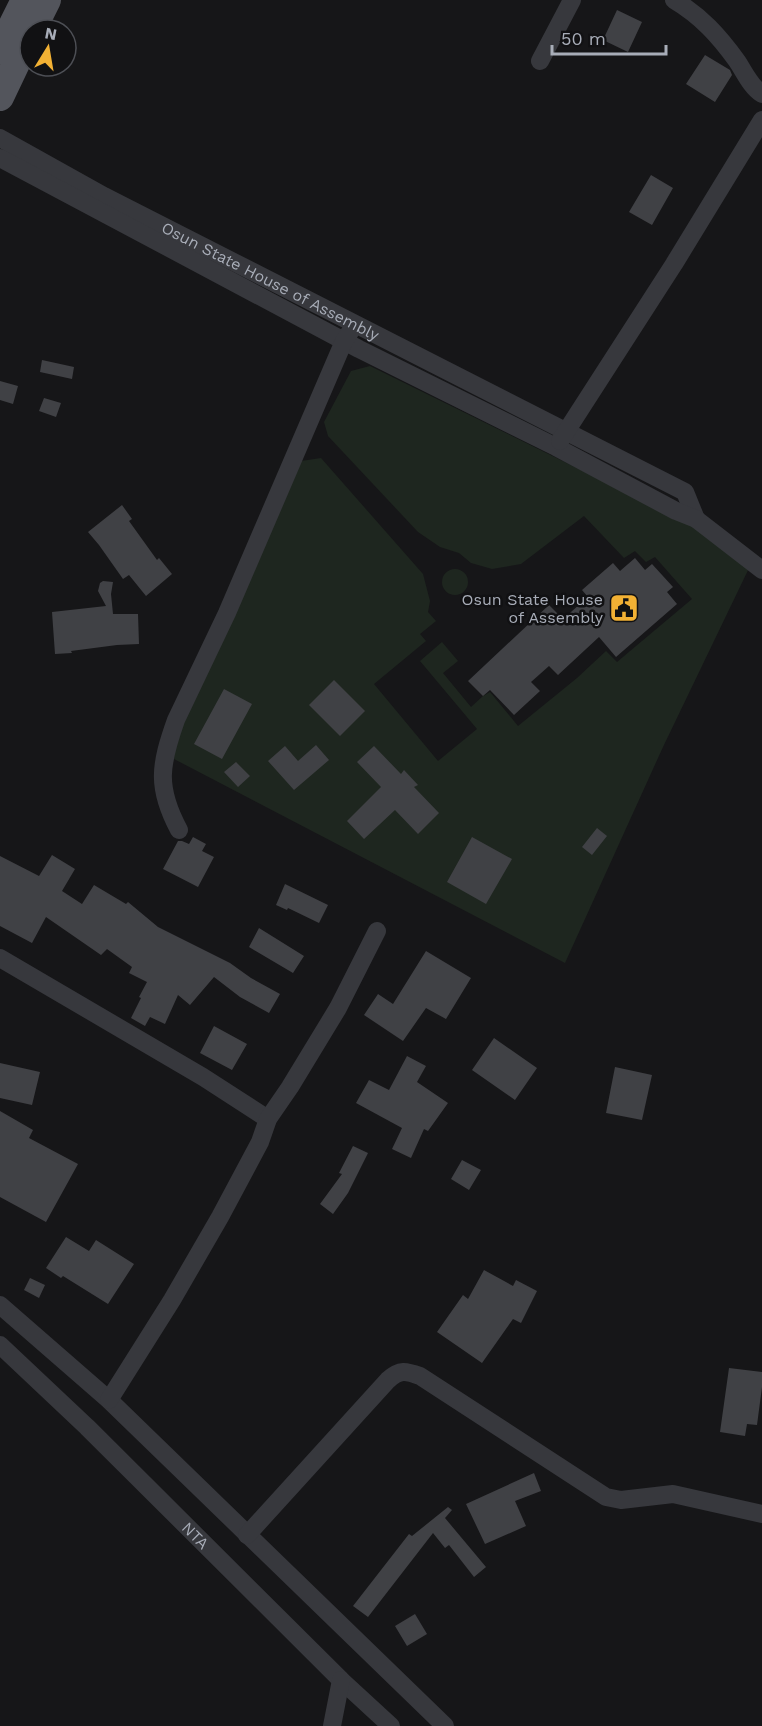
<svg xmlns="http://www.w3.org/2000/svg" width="762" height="1726" font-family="'Work Sans',sans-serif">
	<rect width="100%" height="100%" fill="#161618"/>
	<path fill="#1e261f" d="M370 366 674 516 686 517 751 564 663 747 565 963 174 759 176 732 301 461 321 458 423 574 430 601 428 612 436 621 420 634 426 641 374 684 438 761 477 729 420 661 442 642 458 661 443 673 471 707 483 696 490 692 518 726 577 678 606 651 617 662 692 599 655 557 646 562 635 551 624 558 584 516 521 564 492 569 471 563 459 553 440 547 418 532 328 436 324 422 351 371Z
		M442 582a13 13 0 1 1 26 0a13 13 0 1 1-26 0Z"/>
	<path fill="#404145" d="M617 10 642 22 628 52 603 40Z
		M705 55 730 70 732 75 715 102 686 84Z
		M651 175 673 188 652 225 629 212Z
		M42 360 74 367 72 379 40 372Z
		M0 381 18 386 13 404 0 400Z
		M44 398 61 403 56 417 39 411Z
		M122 505 132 519 129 521 157 560 159 558 172 574 146 596 129 575 123 579 99 545 88 532Z
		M635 558 645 570 652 564 673 587 667 592 677 604 616 657 599 637 558 675 549 666 531 682 540 691 514 715 490 690 483 696 468 681 549 605 563 619 588 597 582 590 613 563 620 571Z
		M103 581 113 582 111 594 113 614H138L139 644 117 645 71 651 72 653 55 654 52 612 106 606 98 591 100 583Z
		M334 680 365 711 340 736 309 705Z
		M224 689 252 704 222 759 194 744Z
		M316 745 329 760 294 790 268 761 285 746 298 761Z
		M374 746 401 774 404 770 418 785 414 787 439 813 418 834 395 810 364 839 347 821 381 787 357 762Z
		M236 762 250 776 238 787 224 772Z
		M597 828 607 836 592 855 582 847Z
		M193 837 206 844 202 851 214 857 198 887 163 869 178 841H182L189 844Z
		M472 837 512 859 486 904 447 882Z
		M52 855 75 869 62 891 82 904 94 885 126 904 128 902 158 927 230 963 251 978 280 994 269 1013 240 997 214 977 190 1005 178 995 165 1024 150 1017 145 1026 131 1018 141 998 139 997 147 982 129 973 132 967 107 949 101 955 46 917 32 943 0 926V856L39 876Z
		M285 884 328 905 319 923 288 908 287 910 276 905Z
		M259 928 304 956 293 973 249 947Z
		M426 951 471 978 446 1019 426 1008 403 1041 364 1015 378 994 393 1004Z
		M214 1026 247 1044 232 1070 200 1053Z
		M494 1038 537 1068 515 1100 472 1070Z
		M407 1056 426 1066 417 1082 448 1103 428 1131 424 1129 411 1158 392 1149 402 1128 356 1103 369 1080 389 1090Z
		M0 1063 40 1072 32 1105 0 1098Z
		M615 1067 652 1075 642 1120 606 1113Z
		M0 1111 33 1130 29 1138 78 1164 46 1222 0 1197Z
		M353 1146 368 1153 348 1193 333 1214 320 1204 342 1174 339 1173Z
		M462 1160 481 1170 469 1190 451 1179Z
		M66 1237 89 1251 96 1240 134 1264 108 1304 63 1276 61 1278 46 1268Z
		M484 1270 513 1286 516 1280 537 1291 521 1323 513 1319 482 1363 437 1332 463 1295 468 1299Z
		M30 1278 45 1285 39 1298 24 1290Z
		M729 1368 762 1372V1387L757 1425 747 1424 745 1436 720 1432Z
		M534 1473 541 1491 515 1501 526 1526 485 1544 466 1504Z
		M448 1507 452 1510 445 1518 486 1567 474 1577 449 1545 445 1548 433 1533 368 1617 353 1606 409 1534 412 1536Z
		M415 1614 427 1634 407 1646 395 1626Z"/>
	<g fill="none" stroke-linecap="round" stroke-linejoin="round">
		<g stroke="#37383d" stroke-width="18">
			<path d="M674 0C701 16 719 36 737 61 745 73 751 87 762 94"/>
			<path d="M540 61 572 0"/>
			<path id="s1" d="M0 138 104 196 685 492 696 519"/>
			<path d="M0 158 359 349 556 447 676 511 696 519 762 570"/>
			<path d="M560 441 674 264 762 120"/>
			<path d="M179 830C156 787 160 765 176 720L227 613 344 341 350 332"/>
			<path d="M0 958 203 1077 268 1119"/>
			<path d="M0 1305 109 1400 445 1726"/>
			<path id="s2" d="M0 1345 87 1427 341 1680 391 1726"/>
			<path d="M109 1400 172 1300 220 1217 260 1142 268 1119 290 1087 338 1008 377 931"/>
			<path d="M247 1535 388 1380C400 1369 406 1371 420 1376L606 1497 621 1500 673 1494 762 1514"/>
			<path d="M332 1726 341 1680"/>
		</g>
		<path stroke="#53555c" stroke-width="28" d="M32 30 47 0
			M0 50 25 0
			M0 97 30 34"/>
	</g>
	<defs>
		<g id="civic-square" transform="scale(1.5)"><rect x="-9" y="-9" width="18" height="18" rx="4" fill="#f2b134" stroke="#111113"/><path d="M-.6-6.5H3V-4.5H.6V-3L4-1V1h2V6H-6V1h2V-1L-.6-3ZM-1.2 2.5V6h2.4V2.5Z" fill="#111"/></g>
	</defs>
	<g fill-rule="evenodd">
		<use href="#civic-square" x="624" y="608"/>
	</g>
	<g text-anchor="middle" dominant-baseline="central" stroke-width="5" stroke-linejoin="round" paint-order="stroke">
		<g font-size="16" fill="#a8adb8" stroke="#111113">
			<text stroke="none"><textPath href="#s1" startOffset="306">Osun State House of Assembly</textPath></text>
			<text stroke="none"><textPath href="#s2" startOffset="273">NTA</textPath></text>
		</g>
		<g font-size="16" fill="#a8adb8" stroke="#111113" text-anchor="end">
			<text x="603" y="599">Osun State House<tspan x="603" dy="18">of Assembly</tspan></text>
		</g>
	</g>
	<g transform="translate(48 48) rotate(11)"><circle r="28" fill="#111113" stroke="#4d4f55" stroke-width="1.5"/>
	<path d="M0-4.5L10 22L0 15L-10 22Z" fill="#f2b134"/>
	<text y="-9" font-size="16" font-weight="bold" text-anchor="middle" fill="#a8adb8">N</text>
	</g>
	<path d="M552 45v9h114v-9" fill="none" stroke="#a8adb8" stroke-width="3"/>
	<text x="561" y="45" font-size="18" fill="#a8adb8" stroke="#111113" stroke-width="4.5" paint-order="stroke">50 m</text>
</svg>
